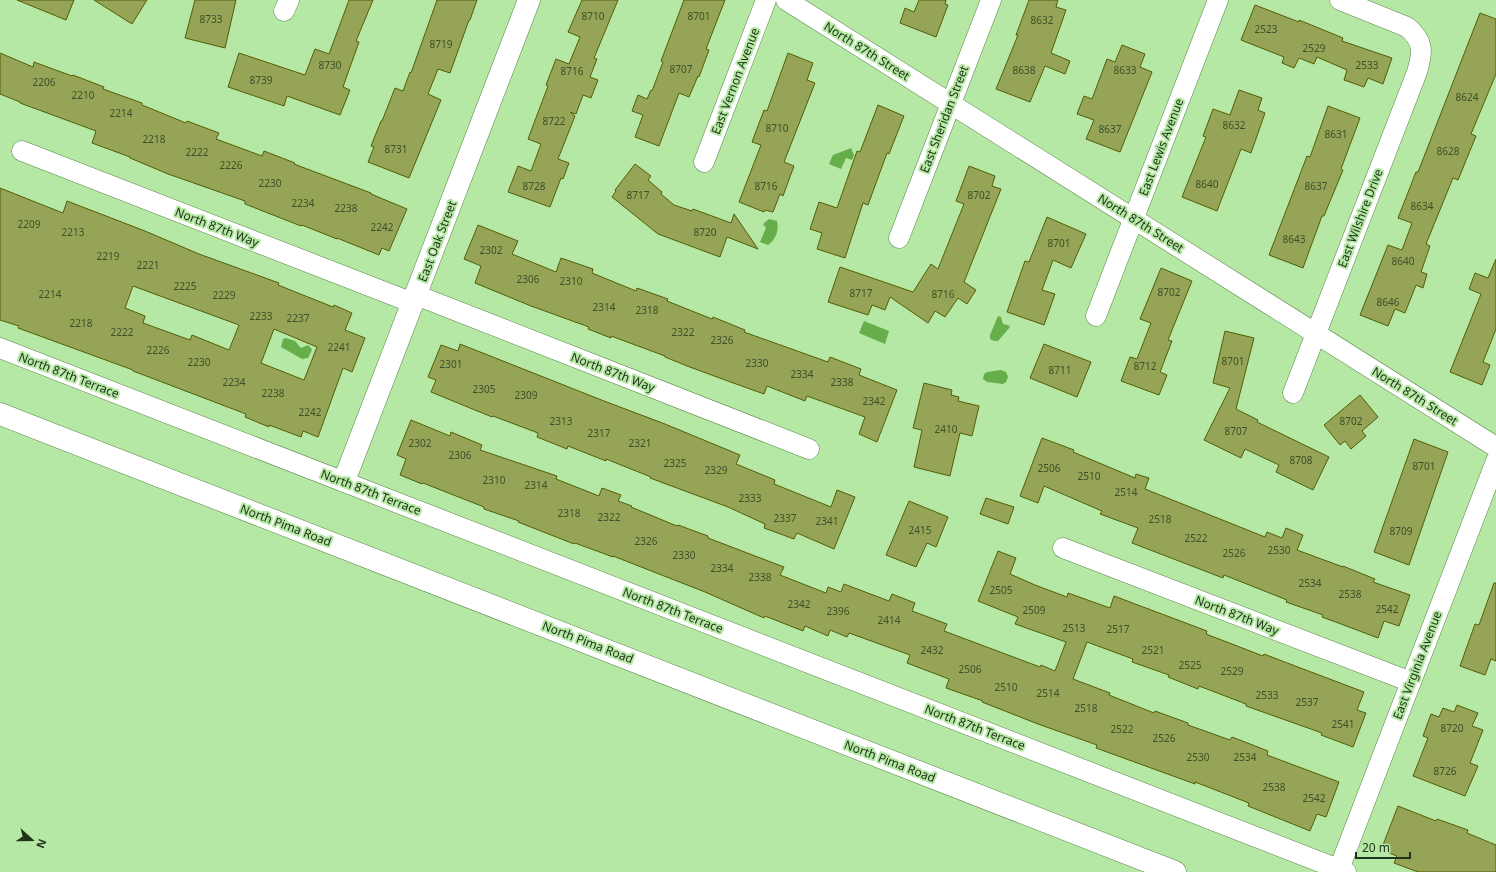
<svg xmlns="http://www.w3.org/2000/svg" width="1496" height="872" font-family="'Noto Sans',sans-serif">
	<rect width="100%" height="100%" fill="#b6e8a5"/>
	<path fill="#66ae4a" d="M851 148 854 155 852 160 846 158 841 169 829 164 833 155Z
		M769 219 777 221C779 231 776 239 768 245L760 242 766 228 763 224Z
		M998 316 1001 317 1003 324 1008 325 1010 327 998 341H994L990 339V335Z
		M864 321 889 331 885 344 859 333Z
		M286 338 295 341 301 348 308 345 311 348 312 350 308 358 302 359 281 347 283 339Z
		M1001 370 1006 372 1008 377 1006 382 1003 384 987 382 983 379 984 374 987 372Z"/>
	<path fill="#95a456" stroke="#535e06" fill-rule="evenodd" d="M17 0H74L66 20Z
		M94 0H147L132 24Z
		M195 0H236L225 48 185 38Z
		M349 0H373L356 41 359 42 343 87 350 90 340 115 287 96 284 106 228 87 239 53 305 75 315 49 329 54Z
		M437 0H477L470 20H469L450 73 438 69 428 94 441 100 409 178 368 162 374 147 371 146 381 121H382L395 88 403 91 410 72 411 73Z
		M582 0H618L594 58 597 59 590 77 598 80 591 98 583 95 576 114 570 112 575 116 558 159 569 163 563 179 561 178 550 207 508 192 518 166 531 171 541 144 528 139 548 86 546 85 556 59 569 64 580 37 568 32Z
		M684 0H725L706 49 709 50 699 77 698 76 689 97 679 93 659 146 635 137 643 115 632 111 638 95 647 99 651 90 652 91 663 62 661 61Z
		M919 0H946L945 4 948 5 936 37 900 23 905 8 914 12Z
		M1029 0H1058L1056 7 1066 10 1051 53 1070 61 1065 74 1045 66 1030 102 996 89 1018 35H1016Z
		M1255 5 1299 22V20L1343 38 1342 41 1392 58 1383 84 1368 78 1364 87 1344 80 1347 70 1317 57 1314 64 1299 58 1294 68 1282 63 1284 57 1241 40Z
		M1480 13 1496 19V74L1471 134 1476 136 1458 180 1453 178 1426 244 1430 246 1421 272 1427 274 1423 288 1416 285 1405 313 1395 309 1388 326 1360 315 1388 245 1402 250 1412 223 1398 218 1416 172H1418Z
		M1122 45 1145 54 1140 67 1152 72 1120 152 1086 139 1094 120 1077 114 1084 96 1092 99 1107 59 1115 62Z
		M0 53 33 67 34 62 72 76 73 75 104 87 103 89 142 103V105L186 123 187 121 219 133 216 139 262 156 264 151 295 163 294 164 371 193V194L407 209 389 251 382 248 379 255 337 238V239L302 225 301 226 245 204V201L168 174 130 158V157L92 143 96 131 20 103V102L0 94Z
		M788 53 813 63 807 80 815 83 784 162 794 166 783 196 780 194 773 212 765 210 764 212 739 202 761 145 752 142 764 110 767 111Z
		M1239 90 1262 98 1258 110 1265 113 1251 153 1241 149 1217 211 1182 197 1206 137 1203 136 1213 109 1230 115Z
		M878 105 904 116 889 154 887 153 868 205 863 203 845 258 817 249 822 233 810 229 819 202 837 208 857 151 860 152Z
		M1328 106 1360 118 1341 169 1343 170 1324 216H1322L1303 268 1269 255 1307 156 1310 157Z
		M635 164 651 176 648 180 662 192 661 194 674 205 692 211 693 209 731 223 734 214 758 249 727 237 720 257 658 234 612 197 616 191 615 190Z
		M969 166 995 176 992 186 1001 189 964 282 976 290 967 304 958 298 945 317 935 311 928 323 890 297 885 310 872 305 868 315 828 302 840 267 913 292 931 264 938 269 964 204 956 201Z
		M0 188 63 213 67 201 145 231 199 254 279 283 278 285 333 307 334 305 352 313 345 330 365 338 352 372 343 368 318 437 303 431 301 437 269 425V427L245 417 246 414 133 371V370L18 328 19 326 0 320ZM133 286 239 325 229 350 192 335 190 340 143 323 145 316 125 308ZM274 329 317 347 304 380 261 363Z
		M1047 217 1086 234 1071 268 1053 260 1042 290 1055 294 1044 325 1007 312 1025 261 1029 262Z
		M478 225 518 241 512 254 556 272 561 258 593 269 592 273 636 291 637 288 668 299 667 301 712 319 713 317 745 330 744 332 828 362 830 357 861 369 859 375 897 390 877 442 859 434 865 417 807 396 805 401 767 386 764 394 725 380 687 366 665 357V356L611 336V338L588 329 589 327 531 306 475 283 481 266 464 259Z
		M1496 259V329L1483 362 1490 365 1482 385 1450 372 1481 294 1469 289 1475 273 1488 278Z
		M1161 268 1192 281 1168 340 1172 341 1160 372 1167 375 1159 395 1121 381 1130 357 1137 359 1151 323 1140 319Z
		M1225 331 1254 338 1236 409 1258 420 1257 422 1329 457 1313 490 1276 472 1279 465 1245 449 1241 458 1204 440 1230 388 1213 383Z
		M460 344 604 401 665 424 740 455 736 464 775 480 774 484 831 507 837 490 855 497 834 549 797 533 794 539 764 528 765 524 728 507 650 478 651 477 606 459V461L568 446 567 449 537 437 538 433 493 416 492 417 431 392 436 380 428 377 441 345 458 351Z
		M1044 344 1091 362 1077 397 1030 378Z
		M924 383 952 390 951 395 959 397 958 401 979 406 972 436 960 433 950 476 914 467 922 430 913 428Z
		M1360 395 1378 417 1362 431 1366 436 1351 449 1345 441 1340 445 1324 425Z
		M411 420 450 436 451 432 482 445 480 450 557 476 556 479 599 496 602 488 621 495 618 501 632 506 631 507 677 526 678 525 708 536V538L784 567 780 575 826 593 828 587 841 592 844 584 889 601 892 594 915 603 912 611 947 624 944 631 1040 667 1041 665 1055 671 1066 642 1015 624 1018 617 978 601 998 551 1016 558 1010 574 1035 585 1067 597 1068 593 1110 608 1114 596 1207 631 1206 634 1263 656 1264 654 1282 661 1364 692 1357 710 1366 713 1353 747 1321 735 1322 733 1246 706V704L1199 686 1198 689 1168 677 1169 675 1132 662 1133 659 1087 642 1073 679 1110 693 1109 695 1154 713 1155 711 1188 723V725L1230 740 1232 737 1268 751 1267 755 1339 782 1326 817 1317 814 1310 831 1248 806 1249 803 1195 782V784L1096 748 1097 745 1038 724 982 702 983 701 946 688 949 679 907 663 910 655 849 633 847 637 830 630 828 636 805 626 803 631 765 616 764 618 705 592 613 556V557L575 543 574 544 518 522 519 521 484 509V507L423 483 422 484 400 475 406 459 397 455Z
		M1042 438 1074 450 1073 452 1135 478 1136 474 1149 478 1145 489 1265 537 1267 532 1282 538 1286 528 1303 535 1297 550 1343 567V566L1375 579 1373 582 1410 595 1399 626 1384 621 1378 638 1341 624 1322 617 1323 615 1286 602 1287 600 1224 575 1223 578 1132 543 1138 528 1100 514 1102 511 1044 486 1038 503 1020 496Z
		M1414 439 1448 452 1409 565 1374 552Z
		M986 498 1014 507 1008 524 980 514Z
		M909 501 948 517 936 547 927 543 916 567 886 555Z
		M1494 583H1496V661L1491 659 1485 675 1460 666 1475 624 1479 625Z
		M1457 705 1478 713 1472 726 1483 730 1470 763 1478 766 1465 796 1413 776 1428 738 1423 736 1431 714 1439 717 1443 708 1454 712Z
		M1398 806 1436 821 1437 819 1468 830 1467 833 1496 845V872H1418L1394 863 1397 856 1381 850Z"/>
	<g fill="none" stroke-linecap="round" stroke-linejoin="round">
		<g stroke="#588648" stroke-width="21">
			<path id="street" d="M786 0 1496 447
				M284 11 289 0
				M22 151 413 303
				M704 162 766 0
				M899 238 991 0
				M416 295 809 449
				M1096 316 1218 0
				M0 348 1346 872
				M1293 393 1417 72C1423 52 1424 41 1407 27L1340 0
				M1063 548 1411 682
				M1339 869 1496 461"/>
		</g>
		<g stroke="#588648" stroke-width="23">
			<path id="secondary" d="M0 414 1175 872
				M344 481 529 0"/>
		</g>
		<use href="#street" stroke="#fff" stroke-width="20"/>
		<use href="#secondary" stroke="#fff" stroke-width="22"/>
	</g>
	<g text-anchor="middle" dominant-baseline="central" stroke-width="4" stroke-linejoin="round" paint-order="stroke">
		<g font-size="10" fill="#3d5028">
			<text x="593" y="16">8710</text>
			<text x="699" y="16">8701</text>
			<text x="211" y="19">8733</text>
			<text x="1042" y="20">8632</text>
			<text x="1266" y="29">2523</text>
			<text x="441" y="44">8719</text>
			<text x="1314" y="48">2529</text>
			<text x="330" y="65">8730</text>
			<text x="1367" y="65">2533</text>
			<text x="681" y="69">8707</text>
			<text x="1024" y="70">8638</text>
			<text x="1125" y="70">8633</text>
			<text x="572" y="71">8716</text>
			<text x="261" y="80">8739</text>
			<text x="44" y="82">2206</text>
			<text x="83" y="95">2210</text>
			<text x="1467" y="97">8624</text>
			<text x="121" y="113">2214</text>
			<text x="554" y="121">8722</text>
			<text x="1234" y="125">8632</text>
			<text x="777" y="128">8710</text>
			<text x="1110" y="129">8637</text>
			<text x="1336" y="134">8631</text>
			<text x="154" y="139">2218</text>
			<text x="396" y="149">8731</text>
			<text x="1448" y="151">8628</text>
			<text x="197" y="152">2222</text>
			<text x="231" y="165">2226</text>
			<text x="270" y="183">2230</text>
			<text x="1207" y="184">8640</text>
			<text x="534" y="186">8728</text>
			<text x="766" y="186">8716</text>
			<text x="1316" y="186">8637</text>
			<text x="638" y="195">8717</text>
			<text x="979" y="195">8702</text>
			<text x="303" y="203">2234</text>
			<text x="1422" y="206">8634</text>
			<text x="346" y="208">2238</text>
			<text x="29" y="224">2209</text>
			<text x="382" y="227">2242</text>
			<text x="73" y="232">2213</text>
			<text x="705" y="232">8720</text>
			<text x="1294" y="239">8643</text>
			<text x="1059" y="243">8701</text>
			<text x="491" y="250">2302</text>
			<text x="108" y="256">2219</text>
			<text x="1403" y="261">8640</text>
			<text x="148" y="265">2221</text>
			<text x="528" y="279">2306</text>
			<text x="571" y="281">2310</text>
			<text x="185" y="286">2225</text>
			<text x="1169" y="292">8702</text>
			<text x="861" y="293">8717</text>
			<text x="50" y="294">2214</text>
			<text x="943" y="294">8716</text>
			<text x="224" y="295">2229</text>
			<text x="1388" y="302">8646</text>
			<text x="604" y="307">2314</text>
			<text x="647" y="310">2318</text>
			<text x="261" y="316">2233</text>
			<text x="298" y="318">2237</text>
			<text x="81" y="323">2218</text>
			<text x="122" y="332">2222</text>
			<text x="683" y="332">2322</text>
			<text x="722" y="340">2326</text>
			<text x="339" y="347">2241</text>
			<text x="158" y="350">2226</text>
			<text x="1233" y="361">8701</text>
			<text x="199" y="362">2230</text>
			<text x="757" y="363">2330</text>
			<text x="451" y="364">2301</text>
			<text x="1145" y="366">8712</text>
			<text x="1060" y="370">8711</text>
			<text x="802" y="374">2334</text>
			<text x="234" y="382">2234</text>
			<text x="842" y="382">2338</text>
			<text x="484" y="389">2305</text>
			<text x="273" y="393">2238</text>
			<text x="526" y="395">2309</text>
			<text x="874" y="401">2342</text>
			<text x="310" y="412">2242</text>
			<text x="561" y="421">2313</text>
			<text x="1351" y="421">8702</text>
			<text x="946" y="429">2410</text>
			<text x="1236" y="431">8707</text>
			<text x="599" y="433">2317</text>
			<text x="420" y="443">2302</text>
			<text x="640" y="443">2321</text>
			<text x="460" y="455">2306</text>
			<text x="1301" y="460">8708</text>
			<text x="675" y="463">2325</text>
			<text x="1424" y="466">8701</text>
			<text x="1049" y="468">2506</text>
			<text x="716" y="470">2329</text>
			<text x="1089" y="476">2510</text>
			<text x="494" y="480">2310</text>
			<text x="536" y="485">2314</text>
			<text x="1126" y="492">2514</text>
			<text x="750" y="498">2333</text>
			<text x="569" y="513">2318</text>
			<text x="609" y="517">2322</text>
			<text x="785" y="518">2337</text>
			<text x="1160" y="519">2518</text>
			<text x="827" y="521">2341</text>
			<text x="920" y="530">2415</text>
			<text x="1401" y="531">8709</text>
			<text x="1196" y="538">2522</text>
			<text x="646" y="541">2326</text>
			<text x="1279" y="550">2530</text>
			<text x="1234" y="553">2526</text>
			<text x="684" y="555">2330</text>
			<text x="722" y="568">2334</text>
			<text x="760" y="577">2338</text>
			<text x="1310" y="583">2534</text>
			<text x="1001" y="590">2505</text>
			<text x="1350" y="594">2538</text>
			<text x="799" y="604">2342</text>
			<text x="1387" y="609">2542</text>
			<text x="1034" y="610">2509</text>
			<text x="838" y="611">2396</text>
			<text x="889" y="620">2414</text>
			<text x="1074" y="628">2513</text>
			<text x="1118" y="629">2517</text>
			<text x="932" y="650">2432</text>
			<text x="1153" y="650">2521</text>
			<text x="1190" y="665">2525</text>
			<text x="970" y="669">2506</text>
			<text x="1232" y="671">2529</text>
			<text x="1006" y="687">2510</text>
			<text x="1048" y="693">2514</text>
			<text x="1267" y="695">2533</text>
			<text x="1307" y="702">2537</text>
			<text x="1086" y="708">2518</text>
			<text x="1343" y="724">2541</text>
			<text x="1452" y="728">8720</text>
			<text x="1122" y="729">2522</text>
			<text x="1164" y="738">2526</text>
			<text x="1198" y="757">2530</text>
			<text x="1245" y="757">2534</text>
			<text x="1445" y="771">8726</text>
			<text x="1274" y="787">2538</text>
			<text x="1314" y="798">2542</text>
		</g>
		<g font-size="12" fill="#203419" stroke="#b6e8a5">
			<text transform="translate(867 51) rotate(32)">North 87th Street</text>
			<text transform="translate(735 81) rotate(-69)">East Vernon Avenue</text>
			<text transform="translate(944 119) rotate(-69)">East Sheridan Street</text>
			<text transform="translate(1161 147) rotate(-69)">East Lewis Avenue</text>
			<text transform="translate(1360 218) rotate(-69)">East Wilshire Drive</text>
			<text transform="translate(1141 223) rotate(32)">North 87th Street</text>
			<text transform="translate(217 227) rotate(21)">North 87th Way</text>
			<text transform="translate(437 241) rotate(-69)">East Oak Street</text>
			<text transform="translate(613 372) rotate(21)">North 87th Way</text>
			<text transform="translate(69 375) rotate(21)">North 87th Terrace</text>
			<text transform="translate(1415 396) rotate(32)">North 87th Street</text>
			<text transform="translate(371 492) rotate(21)">North 87th Terrace</text>
			<text transform="translate(286 525) rotate(21)">North Pima Road</text>
			<text transform="translate(673 610) rotate(21)">North 87th Terrace</text>
			<text transform="translate(1237 615) rotate(21)">North 87th Way</text>
			<text transform="translate(588 642) rotate(21)">North Pima Road</text>
			<text transform="translate(1417 665) rotate(-69)">East Virginia Avenue</text>
			<text transform="translate(975 727) rotate(21)">North 87th Terrace</text>
			<text transform="translate(890 761) rotate(21)">North Pima Road</text>
		</g>
	</g>
	<g transform="translate(32 840) rotate(111)" stroke="#b6e8a5" stroke-width="3" paint-order="stroke">
	<path d="M0-3L7 15L0 10L-7 15Z" fill="#203419"/>
	<text y="-6" font-size="11" font-weight="bold" text-anchor="middle" fill="#203419">N</text>
	</g>
	<path d="M1356 852v6h54v-6" fill="none" stroke="#203419" stroke-width="2"/>
	<text x="1362" y="852" font-size="12" fill="#203419" stroke="#b6e8a5" stroke-width="3" paint-order="stroke">20 m</text>
</svg>
